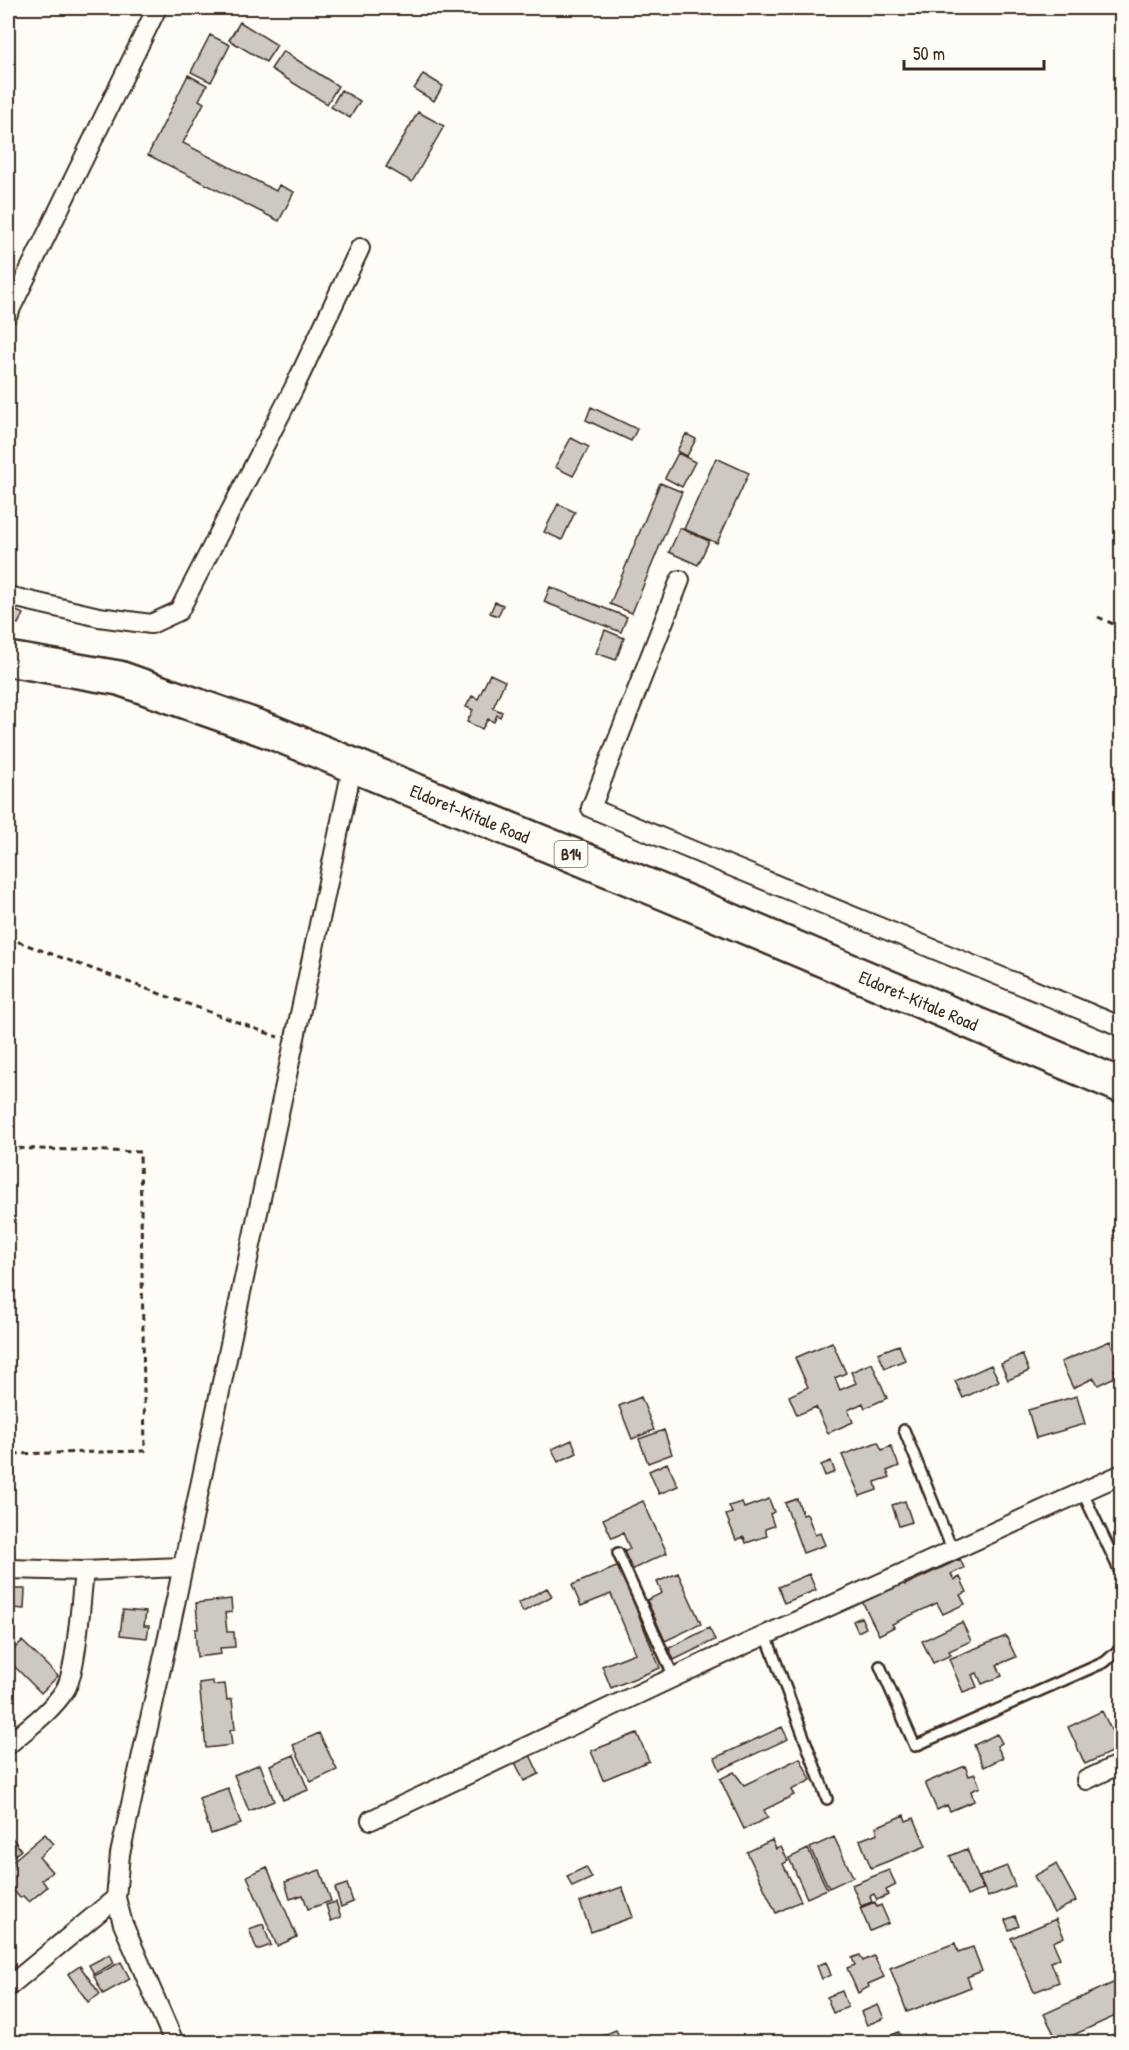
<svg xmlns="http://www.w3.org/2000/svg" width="1129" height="2050" font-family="'Patrick Hand',sans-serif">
	<rect width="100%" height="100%" fill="#fdfcf7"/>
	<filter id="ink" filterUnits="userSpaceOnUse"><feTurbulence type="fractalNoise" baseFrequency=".0167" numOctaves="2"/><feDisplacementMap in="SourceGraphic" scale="12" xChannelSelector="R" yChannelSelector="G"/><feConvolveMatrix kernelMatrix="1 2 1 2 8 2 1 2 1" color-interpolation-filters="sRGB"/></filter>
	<g filter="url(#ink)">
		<path fill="#cdc8c2" stroke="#3b2a1e" stroke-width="1.5" d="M240 22 277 45 266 62 229 40Z
			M210 35 230 45 211 82 191 72Z
			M283 51 338 86 327 104 271 69Z
			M423 74 443 86 434 101 414 89Z
			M188 75 207 85 199 100 204 103 183 143 276 191 279 185 294 192 279 221 148 155Z
			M341 90 360 101 350 118 331 107Z
			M418 112 444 126 412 182 386 167Z
			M591 407 637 429 631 441 586 420Z
			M686 434 696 439 687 456 677 451Z
			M571 438 589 447 573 476 555 467Z
			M678 453 695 462 682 487 665 478Z
			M716 458 749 473 717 543 684 529Z
			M660 483 682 492 632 613 610 604Z
			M558 504 575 512 562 540 544 532Z
			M680 528 709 541 698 565 669 552Z
			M550 587 627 617 621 632 544 602Z
			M495 602 503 605 498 616 490 613Z
			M13 609 23 614 18 624 8 619Z
			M605 630 624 638 616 660 596 653Z
			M490 674 505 681 493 708 502 712 500 717 497 715 494 722 488 719 482 729 467 722 473 710 466 707 472 696 478 699Z
			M1110 1341 1121 1367 1114 1370 1117 1376 1098 1385 1094 1378 1073 1388 1061 1362Z
			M832 1342 846 1373 835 1378 840 1390 856 1383 851 1372 872 1363 887 1398 865 1408 863 1403 848 1410 853 1422 828 1433 816 1407 797 1415 789 1396 808 1387 795 1358Z
			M899 1345 905 1360 885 1368 878 1353Z
			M1022 1354 1029 1371 1008 1380 1001 1364Z
			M991 1365 999 1381 963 1398 955 1381Z
			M1077 1396 1085 1424 1036 1438 1028 1410Z
			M641 1397 654 1430 632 1439 619 1406Z
			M664 1430 672 1454 648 1463 639 1439Z
			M572 1440 577 1453 558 1462 552 1449Z
			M878 1442 882 1450 891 1446 899 1466 887 1471 890 1477 875 1482 877 1490 860 1496 842 1455Z
			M831 1461 835 1472 825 1476 821 1465Z
			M667 1463 678 1486 659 1494 649 1471Z
			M769 1499 774 1512 770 1514 774 1526 765 1529 767 1536 746 1543 744 1537 736 1540 726 1515 732 1513 729 1506 742 1502 744 1508Z
			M797 1499 803 1515 807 1514 815 1535 820 1533 825 1545 803 1553 785 1503Z
			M643 1501 667 1553 631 1570 623 1552 630 1549 623 1533 612 1538 603 1519Z
			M905 1501 912 1522 899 1526 892 1505Z
			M960 1559 964 1568 951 1574 954 1580 960 1577 967 1592 960 1595 965 1604 943 1614 937 1603 892 1624 894 1627 879 1635 862 1601 904 1581 905 1585Z
			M619 1566 660 1668 611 1688 602 1666 635 1653 611 1594 581 1606 572 1585Z
			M678 1573 701 1624 665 1641 647 1600 662 1593 657 1582Z
			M809 1574 816 1590 784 1603 778 1587Z
			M8 1583H12V1589H25L24 1609 13 1608V1617H8Z
			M547 1588 552 1596 523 1612 518 1603Z
			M231 1599 232 1612 225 1613 227 1632H234L235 1647 220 1648 221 1654 197 1657 195 1629H198L196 1603Z
			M123 1610 146 1612 144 1626H149L147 1638 120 1635Z
			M861 1617 866 1628 858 1632 853 1621Z
			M962 1622 971 1641 949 1651 951 1655 933 1663 922 1641Z
			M709 1628 715 1640 674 1660 669 1648Z
			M1006 1636 1016 1657 997 1665 1002 1676 982 1684 977 1673 972 1675 977 1687 963 1692 949 1659Z
			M22 1641 58 1676 41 1693 8 1660V1655Z
			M213 1681V1685L225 1684 227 1700 232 1699 235 1729 230 1730 232 1745 206 1748 199 1683Z
			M1102 1711 1120 1748 1085 1764 1068 1727Z
			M782 1727 788 1739 720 1770 715 1758Z
			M319 1733 337 1770 311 1782 293 1745Z
			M637 1733 649 1761 603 1780 591 1751Z
			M997 1734 1002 1743 997 1746 1003 1758 984 1767 974 1745Z
			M294 1755 308 1790 283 1800 270 1765Z
			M530 1755 539 1774 524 1781 515 1762Z
			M800 1758 811 1780 791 1790 794 1795 764 1810 768 1818 744 1829 720 1779 734 1772 744 1785Z
			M260 1764 274 1801 249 1811 234 1775Z
			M965 1766 969 1776 975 1774 980 1787 971 1791 974 1801 950 1811 947 1805 937 1810 925 1783Z
			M228 1788 241 1824 211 1834 199 1798Z
			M904 1815 906 1821 914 1818 926 1846 871 1868 860 1840 878 1833 876 1827Z
			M8 1832 21 1850 8 1860Z
			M45 1834 54 1844 39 1857 52 1872 42 1880 47 1887 29 1902 23 1896 20 1898 8 1884V1865Z
			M834 1837 853 1877 829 1888 810 1848Z
			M772 1840 776 1849 781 1847 788 1861 783 1864 801 1901 776 1913 747 1852Z
			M808 1849 827 1889 807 1898 789 1858Z
			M967 1849 983 1889 967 1896 950 1856Z
			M1056 1864 1076 1901 1054 1913 1034 1876Z
			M1007 1866 1015 1886 988 1897 979 1877Z
			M267 1867 297 1937 277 1946 247 1876Z
			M586 1867 592 1878 572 1887 567 1876Z
			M320 1870 331 1901 308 1909 303 1895 290 1899 285 1882Z
			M889 1870 896 1885 886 1890 888 1895 877 1900 874 1894 870 1896 872 1902 861 1906 852 1885Z
			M347 1884 353 1902 341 1907 335 1888Z
			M622 1887 633 1917 591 1932 580 1902Z
			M336 1902 341 1917 331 1921 326 1905Z
			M875 1902 877 1907 881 1905 889 1923 870 1931 860 1908Z
			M1015 1916 1019 1926 1009 1930 1005 1920Z
			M1056 1919 1064 1937 1053 1942 1060 1958 1051 1962 1059 1982 1034 1992 1011 1938Z
			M263 1924 271 1945 257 1950 249 1929Z
			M955 1943 958 1952 973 1947 982 1971 967 1977 971 1987 907 2012 890 1968Z
			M110 1954 114 1963 94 1974 89 1965Z
			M860 1955 863 1961 874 1956 884 1977 868 1984 869 1987 858 1993 847 1968 855 1965 852 1958Z
			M121 1962 130 1979 103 1994 94 1976Z
			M826 1962 831 1975 822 1979 817 1966Z
			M80 1966 100 1994 88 2002 68 1974Z
			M1122 1979V2013L1058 2042 1044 2014Z
			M842 1991 848 2007 833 2013 827 1997Z
			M878 2005 884 2018 867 2025 861 2012Z
			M616 2030 622 2042H587Z
			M899 2032 904 2042H880L879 2040Z"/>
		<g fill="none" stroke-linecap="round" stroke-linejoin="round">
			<g stroke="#3b2a1e" stroke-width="14">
				<path id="lane" d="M904 1430 952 1549
					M1082 1491 1122 1576
					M618 1553 674 1677
					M766 1635 827 1799
					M880 1666 915 1746 1105 1662 1122 1647"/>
			</g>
			<g stroke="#3b2a1e" stroke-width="22">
				<path id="street" d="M8 314 157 8
					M680 580 591 808C767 883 945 952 1122 1027
					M8 596 99 617 151 624 179 611 294 388 360 248
					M8 1569 84 1571 181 1567
					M8 1745C27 1728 51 1712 65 1690 77 1672 81 1596 84 1571
					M1086 1780 1122 1763
					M371 1820 704 1663 1122 1474
					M8 1987 116 1898
					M174 2042 123 1924 116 1898 120 1854 168 1637 353 764
					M1120 2042H1122"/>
			</g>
			<g stroke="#3b2a1e" stroke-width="38">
				<g id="highway">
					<path id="s1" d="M8 659 119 678 272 732 670 895 1122 1086"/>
				</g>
			</g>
			<path stroke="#3b2a1e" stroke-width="3" stroke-dasharray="6 4.5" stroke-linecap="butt" d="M1098 617 1122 628
				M8 938 278 1037
				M8 1148 140 1152 145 1451 8 1454"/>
			<use href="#lane" stroke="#fdfcf7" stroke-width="9"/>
			<use href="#street" stroke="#fdfcf7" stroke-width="18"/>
			<use href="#highway" stroke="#fdfcf7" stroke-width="33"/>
		</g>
	</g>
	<g text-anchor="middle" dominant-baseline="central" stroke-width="5" stroke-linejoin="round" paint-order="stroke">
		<rect fill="#fdfcf7" stroke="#75695f" stroke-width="1.5" x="554.5" y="841" width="33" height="26" rx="4.5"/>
		<g font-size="16" font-weight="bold" fill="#3b2a1e">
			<text x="571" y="854">B14</text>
		</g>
		<g font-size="18" fill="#3b2a1e" stroke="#fdfcf7">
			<text stroke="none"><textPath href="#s1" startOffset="489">Eldoret-Kitale Road</textPath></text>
			<text stroke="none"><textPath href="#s1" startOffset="975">Eldoret-Kitale Road</textPath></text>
		</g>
	</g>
	<rect width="1129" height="2050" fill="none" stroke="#fdfcf7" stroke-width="30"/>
	<rect x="15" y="15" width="1099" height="2020" fill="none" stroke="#3b2a1e" stroke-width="2" filter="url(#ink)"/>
	<path d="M904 60v9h140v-9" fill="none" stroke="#3b2a1e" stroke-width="3"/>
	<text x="913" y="60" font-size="18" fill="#3b2a1e" stroke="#fdfcf7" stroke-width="4.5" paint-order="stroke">50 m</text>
</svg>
